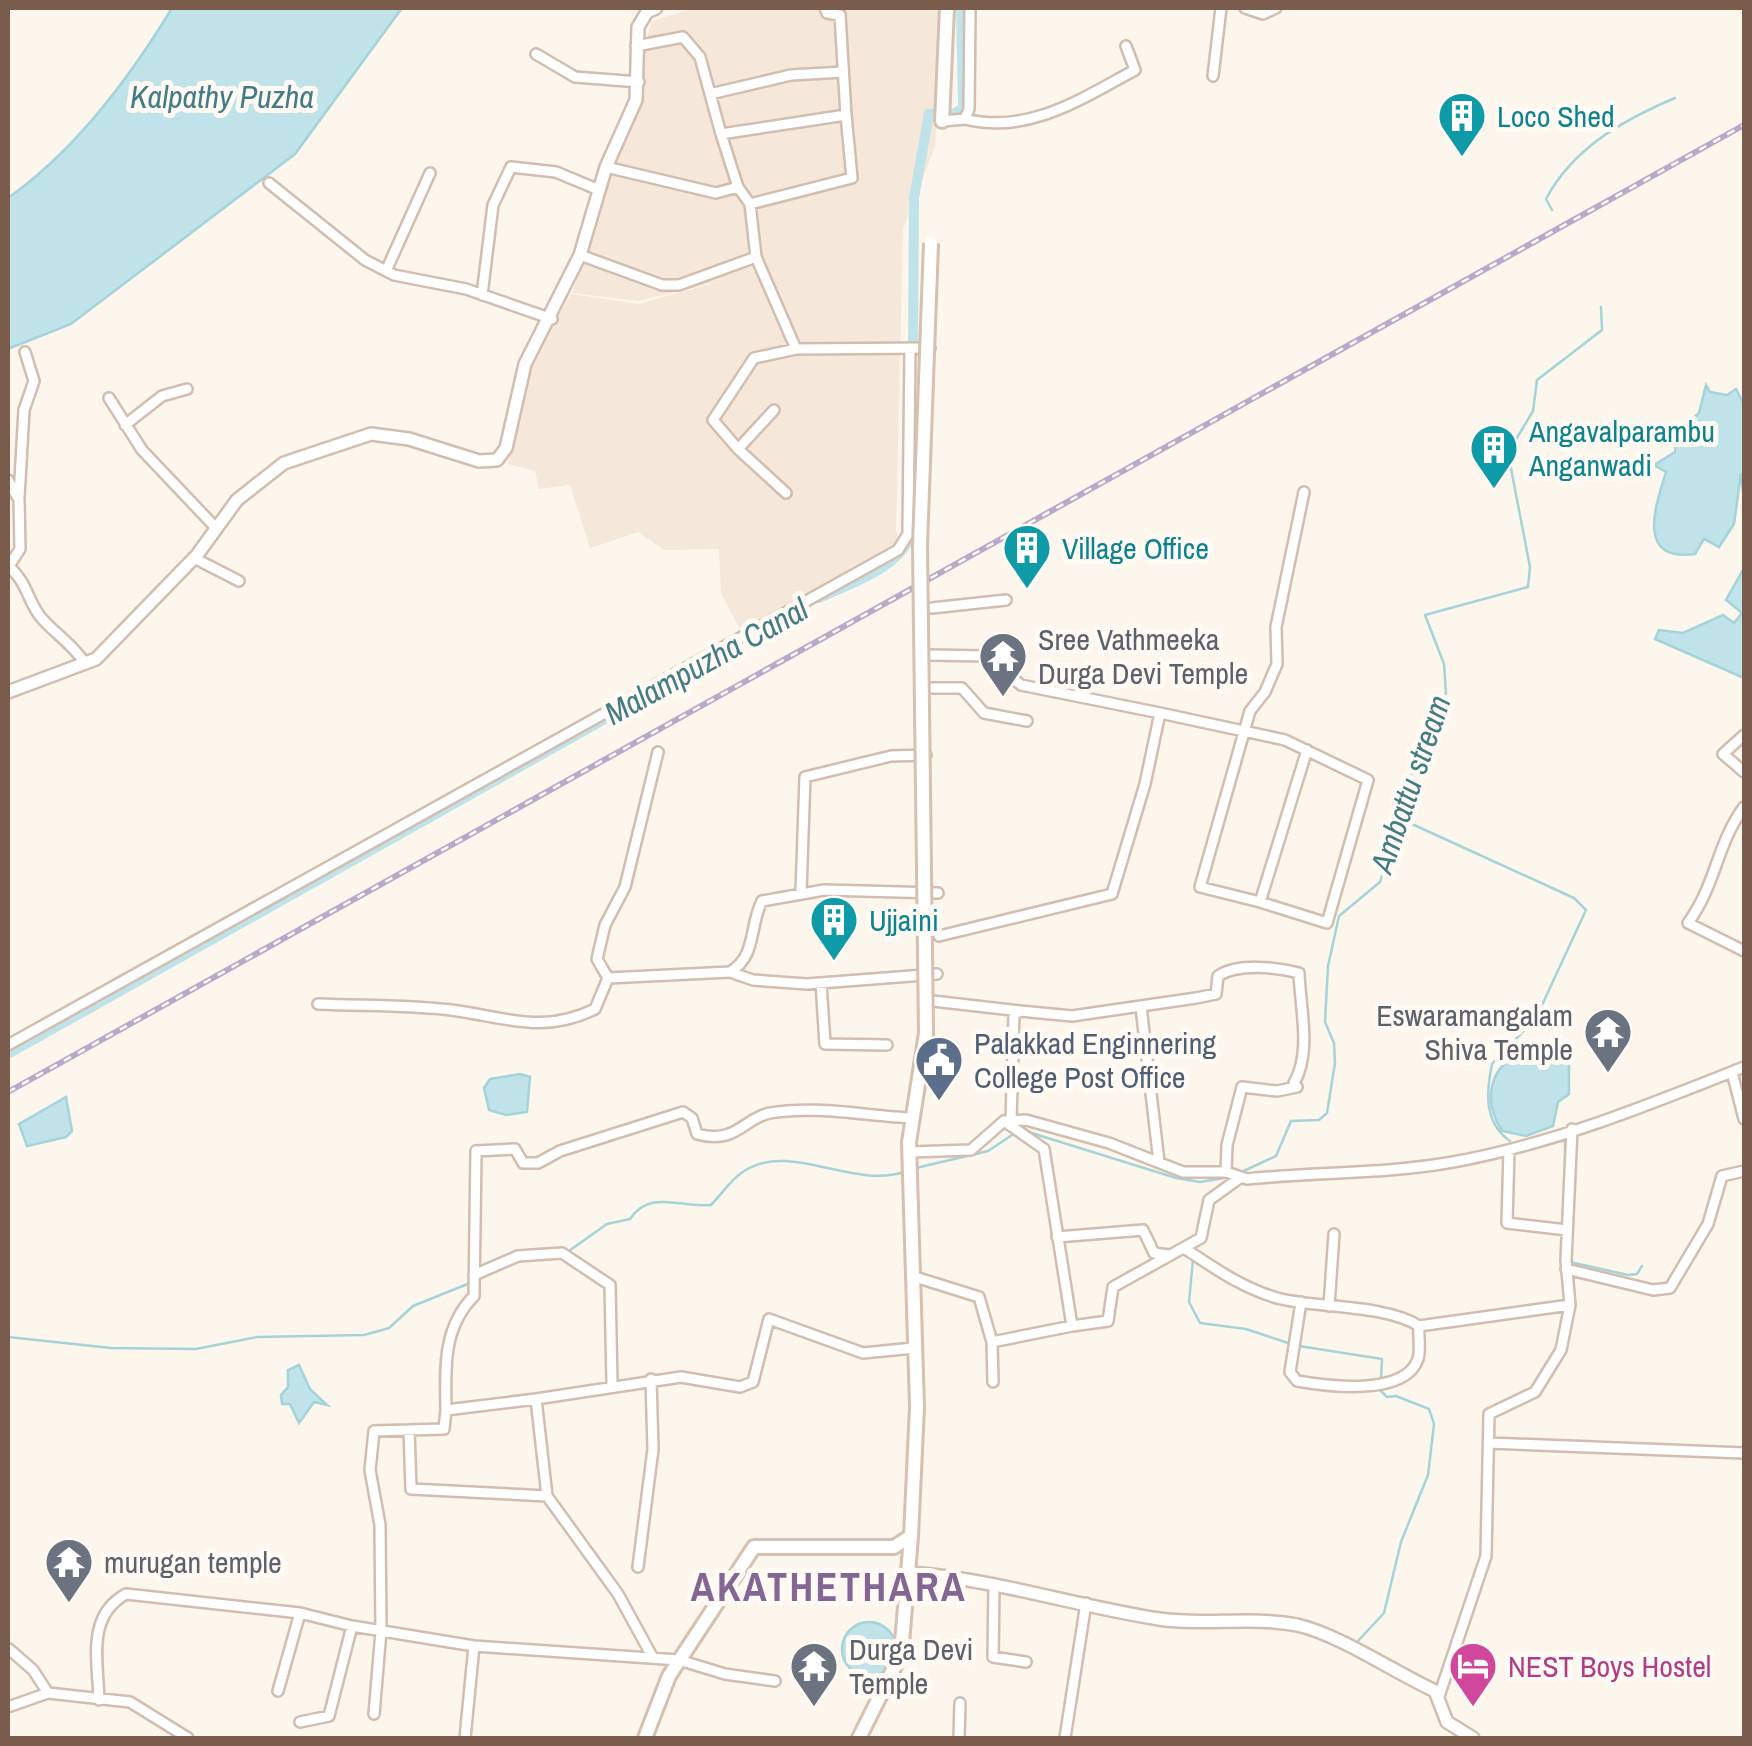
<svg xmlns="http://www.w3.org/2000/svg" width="1752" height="1746" font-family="'Archivo Narrow',sans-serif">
	<rect width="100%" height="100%" fill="#fdf6ec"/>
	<path fill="#f5e8da" d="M695 8H944L935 147 903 229 896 531 901 545 741 631 721 593 719 549 664 550 638 532 590 548 570 485 539 489 535 471 508 464 535 353 571 294 638 304 721 281 638 301 572 293 644 82 643 50 652 21Z"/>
	<path fill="#bfe3e8" stroke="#a5d3da" stroke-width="2.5" d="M172 8H402L295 154 71 324 8 349V198C76 150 129 79 172 8Z
		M1706 385 1710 392 1727 395 1736 389 1744 404V501L1741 473 1734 524 1719 547 1704 539 1695 554C1636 562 1655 507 1666 472L1654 465 1675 452 1677 433 1699 413Z
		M1744 568V678L1655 639 1659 630 1683 633 1723 615 1734 623 1742 613 1726 600Z
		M1525 1052 1569 1062V1094L1558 1102 1553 1126 1526 1136 1502 1131C1482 1100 1489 1064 1525 1052Z
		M520 1074 530 1077 527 1112 506 1115 489 1110 484 1088 490 1079Z
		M66 1097 72 1131 66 1137 27 1146 19 1124Z
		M299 1365 310 1389 327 1405 314 1402 299 1423 290 1404H282L281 1395 288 1387V1370Z
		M842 1649a27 27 0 1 1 54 0a27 27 0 1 1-54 0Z"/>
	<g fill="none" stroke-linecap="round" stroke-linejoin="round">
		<path stroke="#a5d3da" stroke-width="2.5" d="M1552 210 1546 199C1573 148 1623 120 1675 98
			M1401 819 1574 898 1586 910 1536 1018 1492 1064C1486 1093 1484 1123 1510 1141
			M1022 1130 1176 1178 1200 1182 1230 1177
			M1557 1141H1565V1175
			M916 1168 988 1151 1015 1133
			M1237 1174 1276 1156 1291 1121 1319 1120 1327 1113 1335 1063 1334 1043 1325 1022 1328 966 1339 916 1380 882 1418 752 1446 693 1444 664 1425 615 1528 587 1530 567 1508 453 1533 411 1537 380 1602 330 1601 307
			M1563 1225 1564 1203
			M1207 1234 1211 1213
			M566 1253 607 1224 630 1219C650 1189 681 1208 711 1205 722 1194 730 1180 744 1171 790 1141 852 1189 904 1172
			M1193 1259 1189 1302 1200 1323 1246 1329 1291 1344
			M513 1262 554 1258
			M1570 1262 1628 1275 1637 1274 1642 1266
			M8 1337 111 1348 196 1349 257 1337 364 1335 389 1328 413 1306 470 1283
			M1299 1346 1382 1359 1381 1380
			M1356 1643 1384 1613 1401 1542 1428 1475 1434 1424 1429 1409 1396 1396 1387 1397 1378 1388"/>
		<path stroke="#bfe3e8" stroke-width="10" d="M913 354 914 198 929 114H954L963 108 961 8
			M819 598C849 584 910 565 912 526
			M8 1054 735 646"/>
		<g stroke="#d1beb0" stroke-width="14">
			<path id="minor" d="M825 8 827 13 840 15 846 115
				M1245 8 1263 14 1276 8
				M636 46 683 37 700 57 721 134 738 187 750 204 756 257 796 349
				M536 54 575 77 639 82
				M1213 76 1221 8
				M710 94 791 75 843 72
				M965 119C1028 135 1081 99 1135 70L1126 46
				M942 121 965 119 969 109 970 8
				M721 134 846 115 852 178 750 204
				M606 167 716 193 738 187
				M269 183 365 260 394 275 466 289 552 319
				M580 255 662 285H679L756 257
				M386 271 430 173
				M482 295 493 205 511 167 556 172 599 190
				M109 398 142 450 216 528
				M774 410 738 449 713 420 754 358 796 349 930 348
				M125 425 162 396 187 389
				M738 449 786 493
				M8 480 19 500 20 549 9 566C28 585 26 596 39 615 52 632 70 641 85 663
				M1304 492 1276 627 1277 664 1265 692 1250 711 1200 887 1260 902 1307 750
				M19 497 24 410 34 381 25 352
				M194 558 239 581
				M932 608 1006 600
				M930 655 985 656 1021 685 1160 713
				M929 688H962L984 713 1027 721
				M1744 735 1723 754 1744 772
				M1744 807C1716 845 1717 883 1688 923L1744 951
				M801 892 805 777 891 756 926 755
				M939 936 1112 894 1145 784 1160 713 1285 740 1368 780 1327 923 1260 902
				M730 972C757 956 749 926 762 901L824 890 938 893
				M608 978 597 959 605 925 625 887 658 752
				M821 983 825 1044 887 1045
				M933 1001 1020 1011
				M318 1004C362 1006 407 1005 451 1010 505 1017 542 1035 595 1009L608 978 730 972 753 980 807 984 937 974
				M1141 1007 1159 1162
				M8 1045 898 550 908 534 910 348
				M1732 1072 1744 1119
				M1011 1121 1014 1015 1020 1011 1072 1016 1196 998 1216 994 1218 976C1238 963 1276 967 1299 973 1300 1007 1312 1052 1294 1083L1297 1087 1277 1091 1242 1087 1227 1145 1226 1172
				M1509 1150 1507 1223 1567 1230
				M910 1152 971 1150 1004 1121 1026 1120 1109 1143 1183 1172H1226L1247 1179C1316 1172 1386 1174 1453 1162 1553 1144 1651 1104 1744 1067
				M1057 1237 1143 1230 1154 1253 1169 1255
				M1184 1248C1214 1268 1245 1290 1281 1299 1320 1308 1387 1305 1419 1326 1418 1335 1421 1350 1418 1359 1405 1397 1326 1386 1297 1381L1290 1372 1301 1302
				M1566 1269 1653 1290 1670 1288 1708 1224 1722 1176 1744 1171
				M474 1275 518 1256 562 1253 610 1285 612 1384
				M912 1276 979 1297 992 1342 1072 1326 1044 1149 1004 1121
				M1329 1306 1334 1234
				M1072 1326 1108 1321 1113 1287 1201 1238 1209 1200 1241 1177
				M1419 1326 1570 1305
				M992 1342 993 1382
				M446 1410C445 1367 443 1327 474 1296L476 1151 515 1149 523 1163H538L560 1151 683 1112 692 1118 697 1134C736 1145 744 1118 770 1113 813 1105 867 1116 912 1118
				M409 1430 411 1489 547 1496
				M1489 1443 1744 1453
				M638 1567 653 1449 651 1379
				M994 1585 993 1657 1026 1662
				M9 1649 33 1670 48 1693
				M653 1658 618 1594 547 1496 536 1399 681 1377 740 1387 753 1382 769 1319 863 1353 914 1348
				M278 1691 300 1613
				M1438 1699 1486 1556 1489 1414 1535 1392 1561 1350 1570 1305 1566 1260 1572 1129
				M99 1700C98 1661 86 1616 126 1594L300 1613 352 1626 474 1646 679 1660 725 1674 775 1681
				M8 1707 48 1693 130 1702 188 1738
				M374 1714 381 1631 380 1525 370 1470 374 1431 444 1429 446 1410 536 1399
				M300 1722 329 1716 352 1626
				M465 1738 474 1646
				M959 1738 960 1703
				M1065 1738 1086 1603"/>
		</g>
		<g stroke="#d1beb0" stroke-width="16">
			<path id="tertiary" d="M8 692 96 659 197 555 237 500 284 463 371 434 409 439 479 461 497 460 506 448 525 364 580 255 606 167 636 100 638 27 647 12 656 8
				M910 1573C995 1579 1075 1606 1159 1619 1204 1626 1251 1616 1297 1625 1338 1634 1394 1672 1435 1691L1447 1722 1473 1738"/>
		</g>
		<g stroke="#d6c0b0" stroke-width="18">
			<path id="secondary" d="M942 121 947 8
				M645 1738 669 1676 754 1547H894L911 1536 917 1407 909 1142 926 1033
				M859 1738 901 1654 911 1537"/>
		</g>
		<use href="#minor" stroke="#fff" stroke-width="9"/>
		<use href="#tertiary" stroke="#fff" stroke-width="11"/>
		<use href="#secondary" stroke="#fff" stroke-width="12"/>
		<g stroke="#b9a8c9" stroke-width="6">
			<path id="rail" d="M8 1092 1744 125"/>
		</g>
		<use href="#rail" stroke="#fffaf3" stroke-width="2.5" stroke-dasharray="8" stroke-linecap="butt"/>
		<g stroke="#d6c0b0" stroke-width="18" stroke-linecap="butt">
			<path id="secondary-bridge" d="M926 1033 920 545 931 243"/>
		</g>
		<use href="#secondary-bridge" stroke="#fff" stroke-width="12"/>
	</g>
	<defs>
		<g id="building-pin" transform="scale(2.5)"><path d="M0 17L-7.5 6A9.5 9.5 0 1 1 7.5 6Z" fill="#0f9aa8" stroke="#fffaf3"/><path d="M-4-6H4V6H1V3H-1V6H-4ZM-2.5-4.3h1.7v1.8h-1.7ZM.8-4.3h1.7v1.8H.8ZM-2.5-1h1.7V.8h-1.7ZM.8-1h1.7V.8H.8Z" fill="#fff"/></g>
		<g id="temple-pin" transform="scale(2.5)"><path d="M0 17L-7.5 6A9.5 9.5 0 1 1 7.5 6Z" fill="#6b7280" stroke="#fffaf3"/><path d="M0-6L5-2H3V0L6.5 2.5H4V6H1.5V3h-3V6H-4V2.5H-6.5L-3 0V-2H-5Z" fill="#fff"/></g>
		<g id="civic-pin" transform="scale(2.5)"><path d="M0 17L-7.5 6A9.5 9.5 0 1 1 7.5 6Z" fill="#5c6f8a" stroke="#fffaf3"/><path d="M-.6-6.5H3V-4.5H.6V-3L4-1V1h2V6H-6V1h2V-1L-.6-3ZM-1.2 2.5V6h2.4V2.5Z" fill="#fff"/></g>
		<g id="hotel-pin" transform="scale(2.5)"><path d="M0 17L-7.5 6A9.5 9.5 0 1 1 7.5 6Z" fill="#d1479c" stroke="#fffaf3"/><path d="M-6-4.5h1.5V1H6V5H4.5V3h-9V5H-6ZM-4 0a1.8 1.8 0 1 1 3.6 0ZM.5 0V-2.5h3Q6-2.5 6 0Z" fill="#fff"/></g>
	</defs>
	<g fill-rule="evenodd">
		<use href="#building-pin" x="1462" y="116"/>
		<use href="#building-pin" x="1494" y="448"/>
		<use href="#building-pin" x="1027" y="548"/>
		<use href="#temple-pin" x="1003" y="656"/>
		<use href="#building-pin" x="834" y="920"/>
		<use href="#temple-pin" x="1608" y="1032"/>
		<use href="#civic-pin" x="939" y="1060"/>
		<use href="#temple-pin" x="69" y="1562"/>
		<use href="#temple-pin" x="814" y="1666"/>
		<use href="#hotel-pin" x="1473" y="1666"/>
	</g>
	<g text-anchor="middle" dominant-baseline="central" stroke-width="10" stroke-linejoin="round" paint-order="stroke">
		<g font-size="30" fill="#0d838f" stroke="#fffaf3" text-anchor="start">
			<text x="1497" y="116">Loco Shed</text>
			<text x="1529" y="431">Angavalparambu<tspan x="1529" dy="34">Anganwadi</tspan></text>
			<text x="1062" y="548">Village Office</text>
			<text x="869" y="920">Ujjaini</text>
		</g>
		<g font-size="30" fill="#5b616d" stroke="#fffaf3" text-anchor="start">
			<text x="1038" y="639">Sree Vathmeeka<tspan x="1038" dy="34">Durga Devi Temple</tspan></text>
			<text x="1573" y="1015" text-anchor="end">Eswaramangalam<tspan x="1573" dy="34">Shiva Temple</tspan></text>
			<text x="104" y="1562">murugan temple</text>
			<text x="849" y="1649">Durga Devi<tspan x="849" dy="34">Temple</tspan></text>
		</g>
		<g font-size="30" fill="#4e5e75" stroke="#fffaf3" text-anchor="start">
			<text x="974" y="1043">Palakkad Enginnering<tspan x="974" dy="34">College Post Office</tspan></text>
		</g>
		<g font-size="30" fill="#b23c85" stroke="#fffaf3" text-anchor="start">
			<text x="1508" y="1666">NEST Boys Hostel</text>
		</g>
		<g font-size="32" font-style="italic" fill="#437c86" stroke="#fffaf3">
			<text x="222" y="96">Kalpathy Puzha</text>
			<text transform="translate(706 661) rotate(-29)">Malampuzha Canal</text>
			<text transform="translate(1410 784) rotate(-71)">Ambattu stream</text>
		</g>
		<g font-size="40" font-weight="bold" letter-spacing="2.5" fill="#846695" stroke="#fffaf3">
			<text x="829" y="1586">AKATHETHARA</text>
		</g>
	</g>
	<rect width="1752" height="1746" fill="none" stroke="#7a5c4d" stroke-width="20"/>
</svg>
